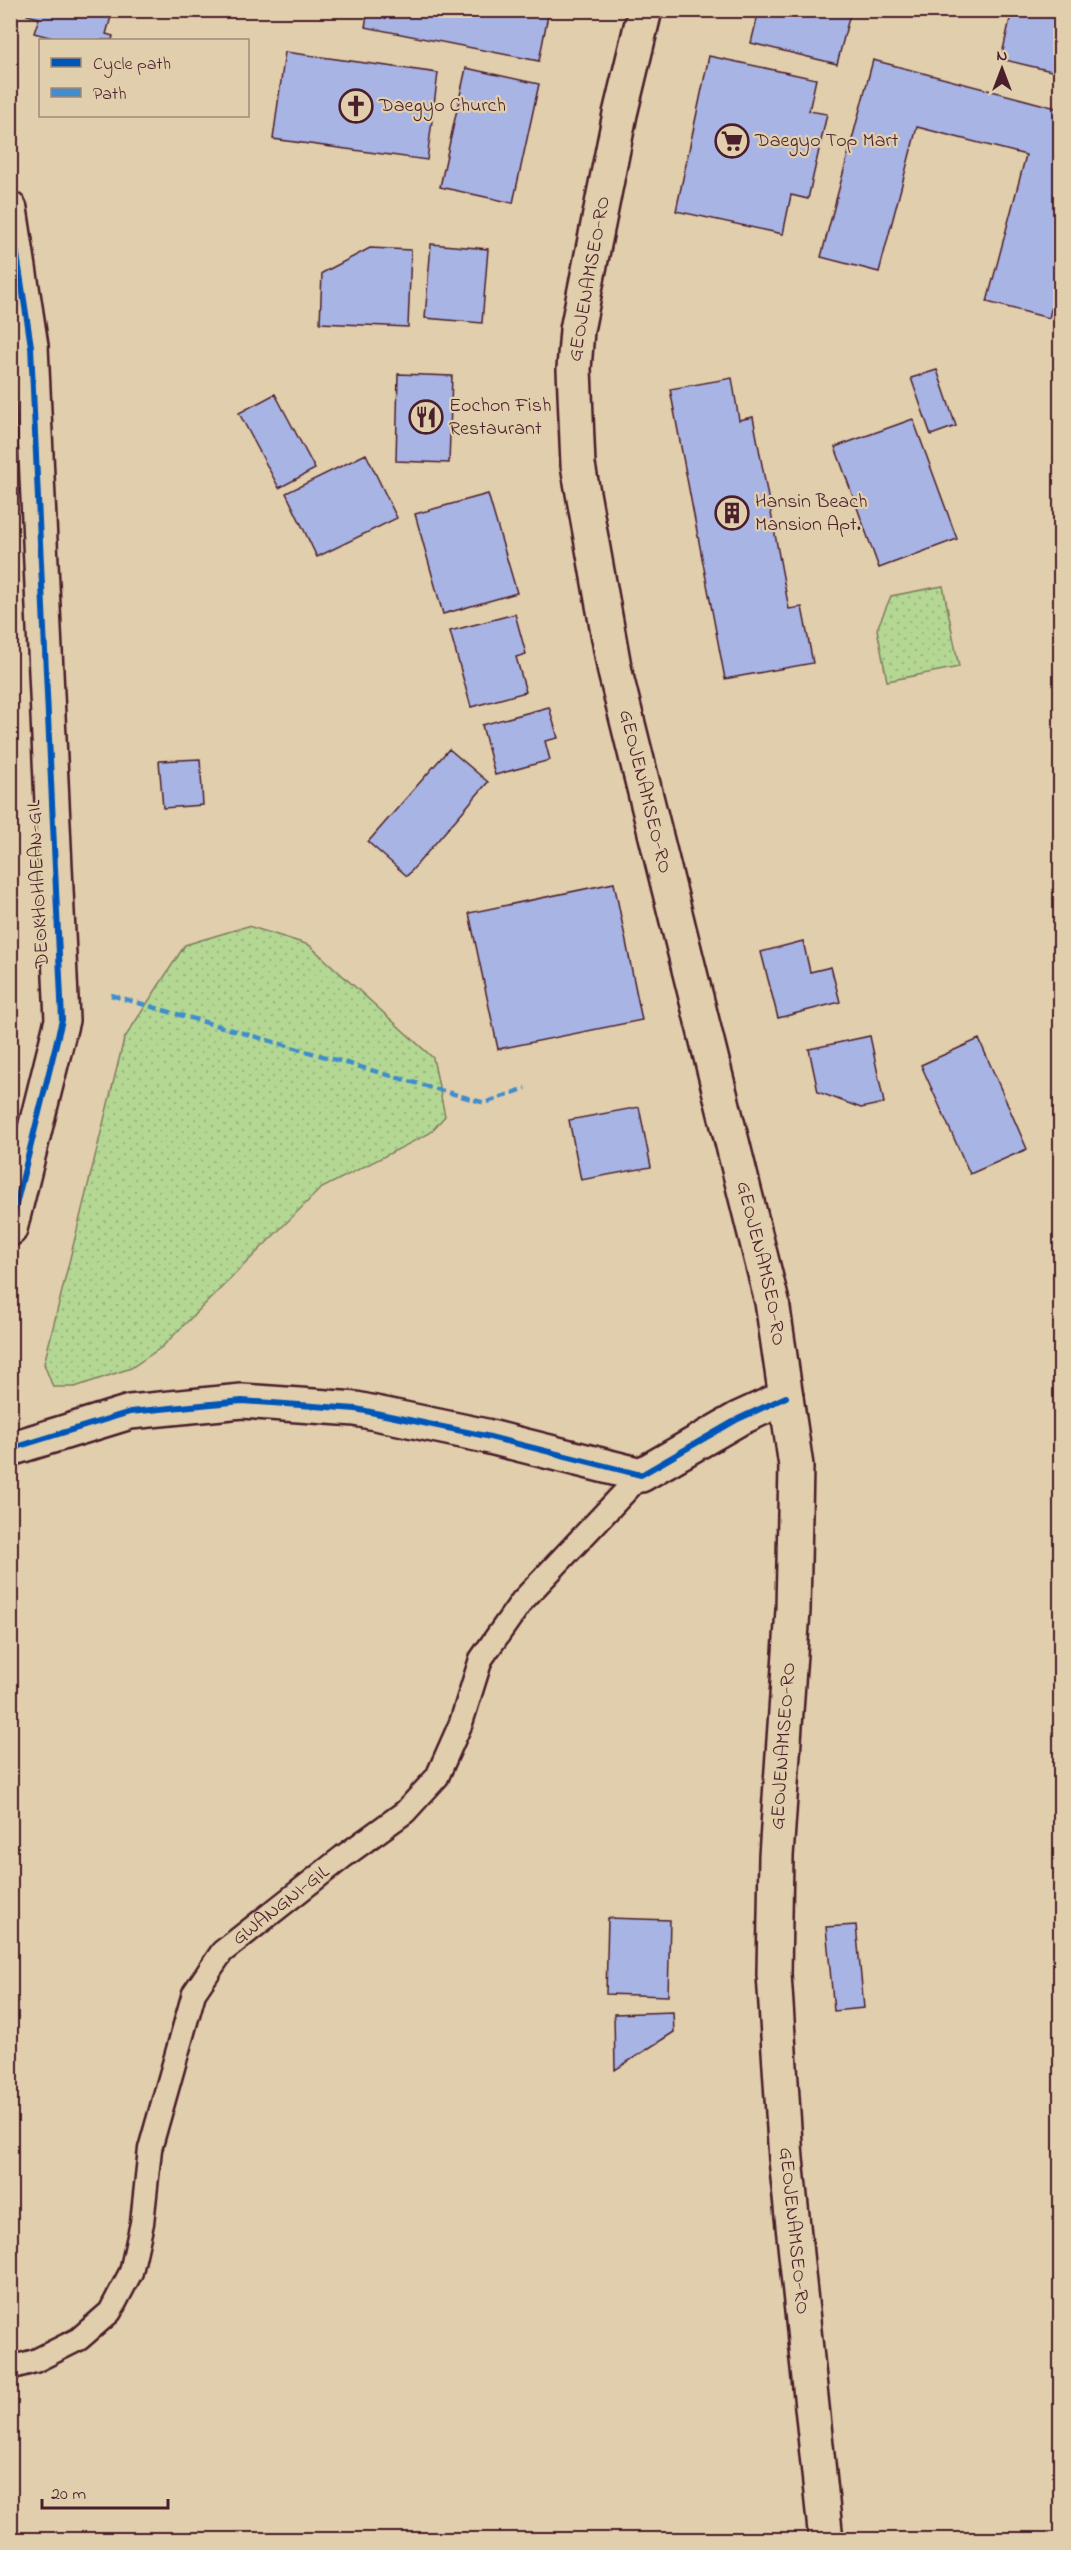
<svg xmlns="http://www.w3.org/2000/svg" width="1071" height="2550" font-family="'Indie Flower',sans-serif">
	<defs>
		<pattern id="park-dots" width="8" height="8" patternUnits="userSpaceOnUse" patternTransform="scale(1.5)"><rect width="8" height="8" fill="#b4d893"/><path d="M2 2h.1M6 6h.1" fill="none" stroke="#9cb97f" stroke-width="1.8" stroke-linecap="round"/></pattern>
	</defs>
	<rect width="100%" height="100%" fill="#e0ceac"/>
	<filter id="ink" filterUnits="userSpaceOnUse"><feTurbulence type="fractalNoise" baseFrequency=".0167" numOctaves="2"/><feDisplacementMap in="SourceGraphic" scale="12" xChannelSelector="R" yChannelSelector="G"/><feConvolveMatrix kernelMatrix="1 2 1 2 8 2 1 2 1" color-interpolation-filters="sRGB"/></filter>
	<g filter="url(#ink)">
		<path fill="url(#park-dots)" stroke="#7f7c5f" stroke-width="1.5" d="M943 586 959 667 887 681 877 629 891 596Z
			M248 926 309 945 433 1058 445 1116 430 1133 320 1189 162 1347 131 1368 75 1387H53L44 1364 124 1039 185 945Z"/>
		<path fill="#a8b4e4" stroke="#4a1f2b" stroke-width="1.5" d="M29 10H113L106 34 113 36 112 40H53V38L34 33 39 18 27 15Z
			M207 10H236L235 17Z
			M368 10H549L539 61 365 27Z
			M759 10H851L837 64 751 43Z
			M1012 10H1060V73L1001 59Z
			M285 52 438 73 427 160 273 139Z
			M709 56 816 79 809 111 827 114 808 199 791 195 783 234 676 211Z
			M873 60 1060 109V273L1049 318 987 302 1026 155 917 127 879 272 821 257Z
			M466 68 539 84 513 203 440 187Z
			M431 244 488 249 482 323 425 318Z
			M370 248 411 250 408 327 320 323 322 273Z
			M937 370 956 426 931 435 911 378Z
			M398 374 452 376 449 463 396 461Z
			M732 378 739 420 753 417 789 609 802 607 813 663 725 679 670 389Z
			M275 394 315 469 279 488 239 413Z
			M913 419 957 539 879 568 835 447Z
			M366 454 397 518 317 557 286 493Z
			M488 494 517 593 443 614 415 514Z
			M515 614 526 654 516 657 526 692 471 707 450 631Z
			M549 707 558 738 545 741 550 760 495 775 482 725Z
			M449 749 488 782 407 876 368 842Z
			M200 759 203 805 163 808 159 761Z
			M614 883 642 1020 498 1049 469 913Z
			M803 941 810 972 831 967 840 1002 778 1018 761 952Z
			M870 1036 884 1103 861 1108 818 1092 809 1049Z
			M979 1039 1027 1149 970 1174 921 1065Z
			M639 1107 651 1167 581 1180 569 1120Z
			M608 1918 670 1920 668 1996 606 1994Z
			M856 1925 864 2008 834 2011 826 1927Z
			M673 2012 674 2032 615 2070 614 2014Z"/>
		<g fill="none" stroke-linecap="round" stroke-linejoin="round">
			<g stroke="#4a1f2b" stroke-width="27">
				<g id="lane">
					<path id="s1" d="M10 2368 35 2361 79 2339 110 2312 131 2272 142 2223 150 2149 194 1993 222 1952 344 1856 405 1812 437 1777 461 1723 481 1659 522 1601 641 1475"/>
				</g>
			</g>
			<g stroke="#4a1f2b" stroke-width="38">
				<path id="street" d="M10 209 31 346 62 1020 10 1229
					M10 1449 130 1412 242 1401 356 1409 486 1436 641 1475 738 1419 786 1397"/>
			</g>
			<g stroke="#4a1f2b" stroke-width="38">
				<g id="secondary">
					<path id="s2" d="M645 10 620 114 577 330 574 369 578 465 615 672 772 1302 796 1466 793 1610 776 1856 774 1974 786 2159 826 2540"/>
				</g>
			</g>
			<use href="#lane" stroke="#e0ceac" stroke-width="22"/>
			<use href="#street" stroke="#e0ceac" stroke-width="33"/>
			<use href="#secondary" stroke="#e0ceac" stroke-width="33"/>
			<path stroke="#418dcd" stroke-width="4.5" stroke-dasharray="9 4.5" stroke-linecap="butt" d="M111 995 485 1103 526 1088"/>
			<g stroke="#e0ceac" stroke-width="10">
				<path id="cycleway" d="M10 209 31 346 62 1020 10 1229
					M10 1449 130 1412 242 1401 356 1409 486 1436 641 1475 738 1419 786 1397"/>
			</g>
			<use href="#cycleway" stroke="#0057b8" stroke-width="6"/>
		</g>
	</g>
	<defs>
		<g id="church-ring" transform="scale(1.725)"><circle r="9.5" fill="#e0ceac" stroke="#4a1f2b" stroke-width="1.5"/><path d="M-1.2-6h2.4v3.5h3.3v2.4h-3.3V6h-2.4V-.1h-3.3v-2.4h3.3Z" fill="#4a1f2b"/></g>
		<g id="supermarket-ring" transform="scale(1.725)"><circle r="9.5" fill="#e0ceac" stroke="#4a1f2b" stroke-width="1.5"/><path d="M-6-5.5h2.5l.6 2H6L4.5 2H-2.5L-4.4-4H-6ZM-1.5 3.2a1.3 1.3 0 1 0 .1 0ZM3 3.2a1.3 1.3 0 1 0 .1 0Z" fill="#4a1f2b"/></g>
		<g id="restaurant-ring" transform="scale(1.725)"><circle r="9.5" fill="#e0ceac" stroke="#4a1f2b" stroke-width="1.5"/><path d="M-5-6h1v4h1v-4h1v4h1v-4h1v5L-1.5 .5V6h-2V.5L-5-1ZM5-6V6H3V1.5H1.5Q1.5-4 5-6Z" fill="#4a1f2b"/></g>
		<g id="building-ring" transform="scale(1.725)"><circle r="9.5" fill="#e0ceac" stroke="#4a1f2b" stroke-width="1.5"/><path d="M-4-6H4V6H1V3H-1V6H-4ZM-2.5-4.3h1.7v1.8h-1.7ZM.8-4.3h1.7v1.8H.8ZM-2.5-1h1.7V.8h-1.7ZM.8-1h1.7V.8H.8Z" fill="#4a1f2b"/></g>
	</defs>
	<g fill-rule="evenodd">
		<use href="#church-ring" x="356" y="106"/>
		<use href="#supermarket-ring" x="732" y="141"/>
		<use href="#restaurant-ring" x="426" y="417"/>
		<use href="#building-ring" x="732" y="513"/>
	</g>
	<g text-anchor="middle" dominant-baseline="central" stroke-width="4.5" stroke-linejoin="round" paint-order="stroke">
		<g font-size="20" fill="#4a1f2b" stroke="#e0ceac" text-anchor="start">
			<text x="379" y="106">Daegyo Church</text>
			<text x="755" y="141">Daegyo Top Mart</text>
			<text x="449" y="406">Eochon Fish<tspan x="449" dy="23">Restaurant</tspan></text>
			<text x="755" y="502">Hansin Beach<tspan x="755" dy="23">Mansion Apt.</tspan></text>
		</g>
		<g font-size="20" fill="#4a1f2b" stroke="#e0ceac">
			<text transform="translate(590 279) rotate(-80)">GEOJENAMSEO-RO</text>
			<text stroke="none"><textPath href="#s2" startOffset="796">GEOJENAMSEO-RO</textPath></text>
			<text transform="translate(39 884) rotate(-93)">DEOKHOHAEAN-GIL</text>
			<text stroke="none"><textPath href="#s2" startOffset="1282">GEOJENAMSEO-RO</textPath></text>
			<text transform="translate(784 1746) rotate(-86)">GEOJENAMSEO-RO</text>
			<text stroke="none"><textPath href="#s1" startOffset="573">GWANGNI-GIL</textPath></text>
			<text stroke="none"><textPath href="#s2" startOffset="2254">GEOJENAMSEO-RO</textPath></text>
		</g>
	</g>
	<rect width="1071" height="2550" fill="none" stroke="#e0ceac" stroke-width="36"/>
	<rect x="18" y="18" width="1035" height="2514" fill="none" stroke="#4a1f2b" stroke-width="2" filter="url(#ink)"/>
	<rect x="39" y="39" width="210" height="78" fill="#e0ceac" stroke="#a48878" stroke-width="1.5"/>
	<rect x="51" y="58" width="30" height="9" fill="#0057b8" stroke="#a48878" stroke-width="1.5"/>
	<text x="93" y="69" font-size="18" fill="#4a1f2b">Cycle path</text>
	<rect x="51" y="88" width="30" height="9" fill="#418dcd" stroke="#a48878" stroke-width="1.5"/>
	<text x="93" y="99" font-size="18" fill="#4a1f2b">Path</text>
	<g transform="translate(1002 69)" stroke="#e0ceac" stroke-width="4.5" paint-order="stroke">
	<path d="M0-4.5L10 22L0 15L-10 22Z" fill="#4a1f2b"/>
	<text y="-9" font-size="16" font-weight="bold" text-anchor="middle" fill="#4a1f2b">N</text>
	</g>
	<path d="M42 2499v9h126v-9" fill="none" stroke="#4a1f2b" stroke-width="3"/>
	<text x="51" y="2499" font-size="18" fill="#4a1f2b" stroke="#e0ceac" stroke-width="4.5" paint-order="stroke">20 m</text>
</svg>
